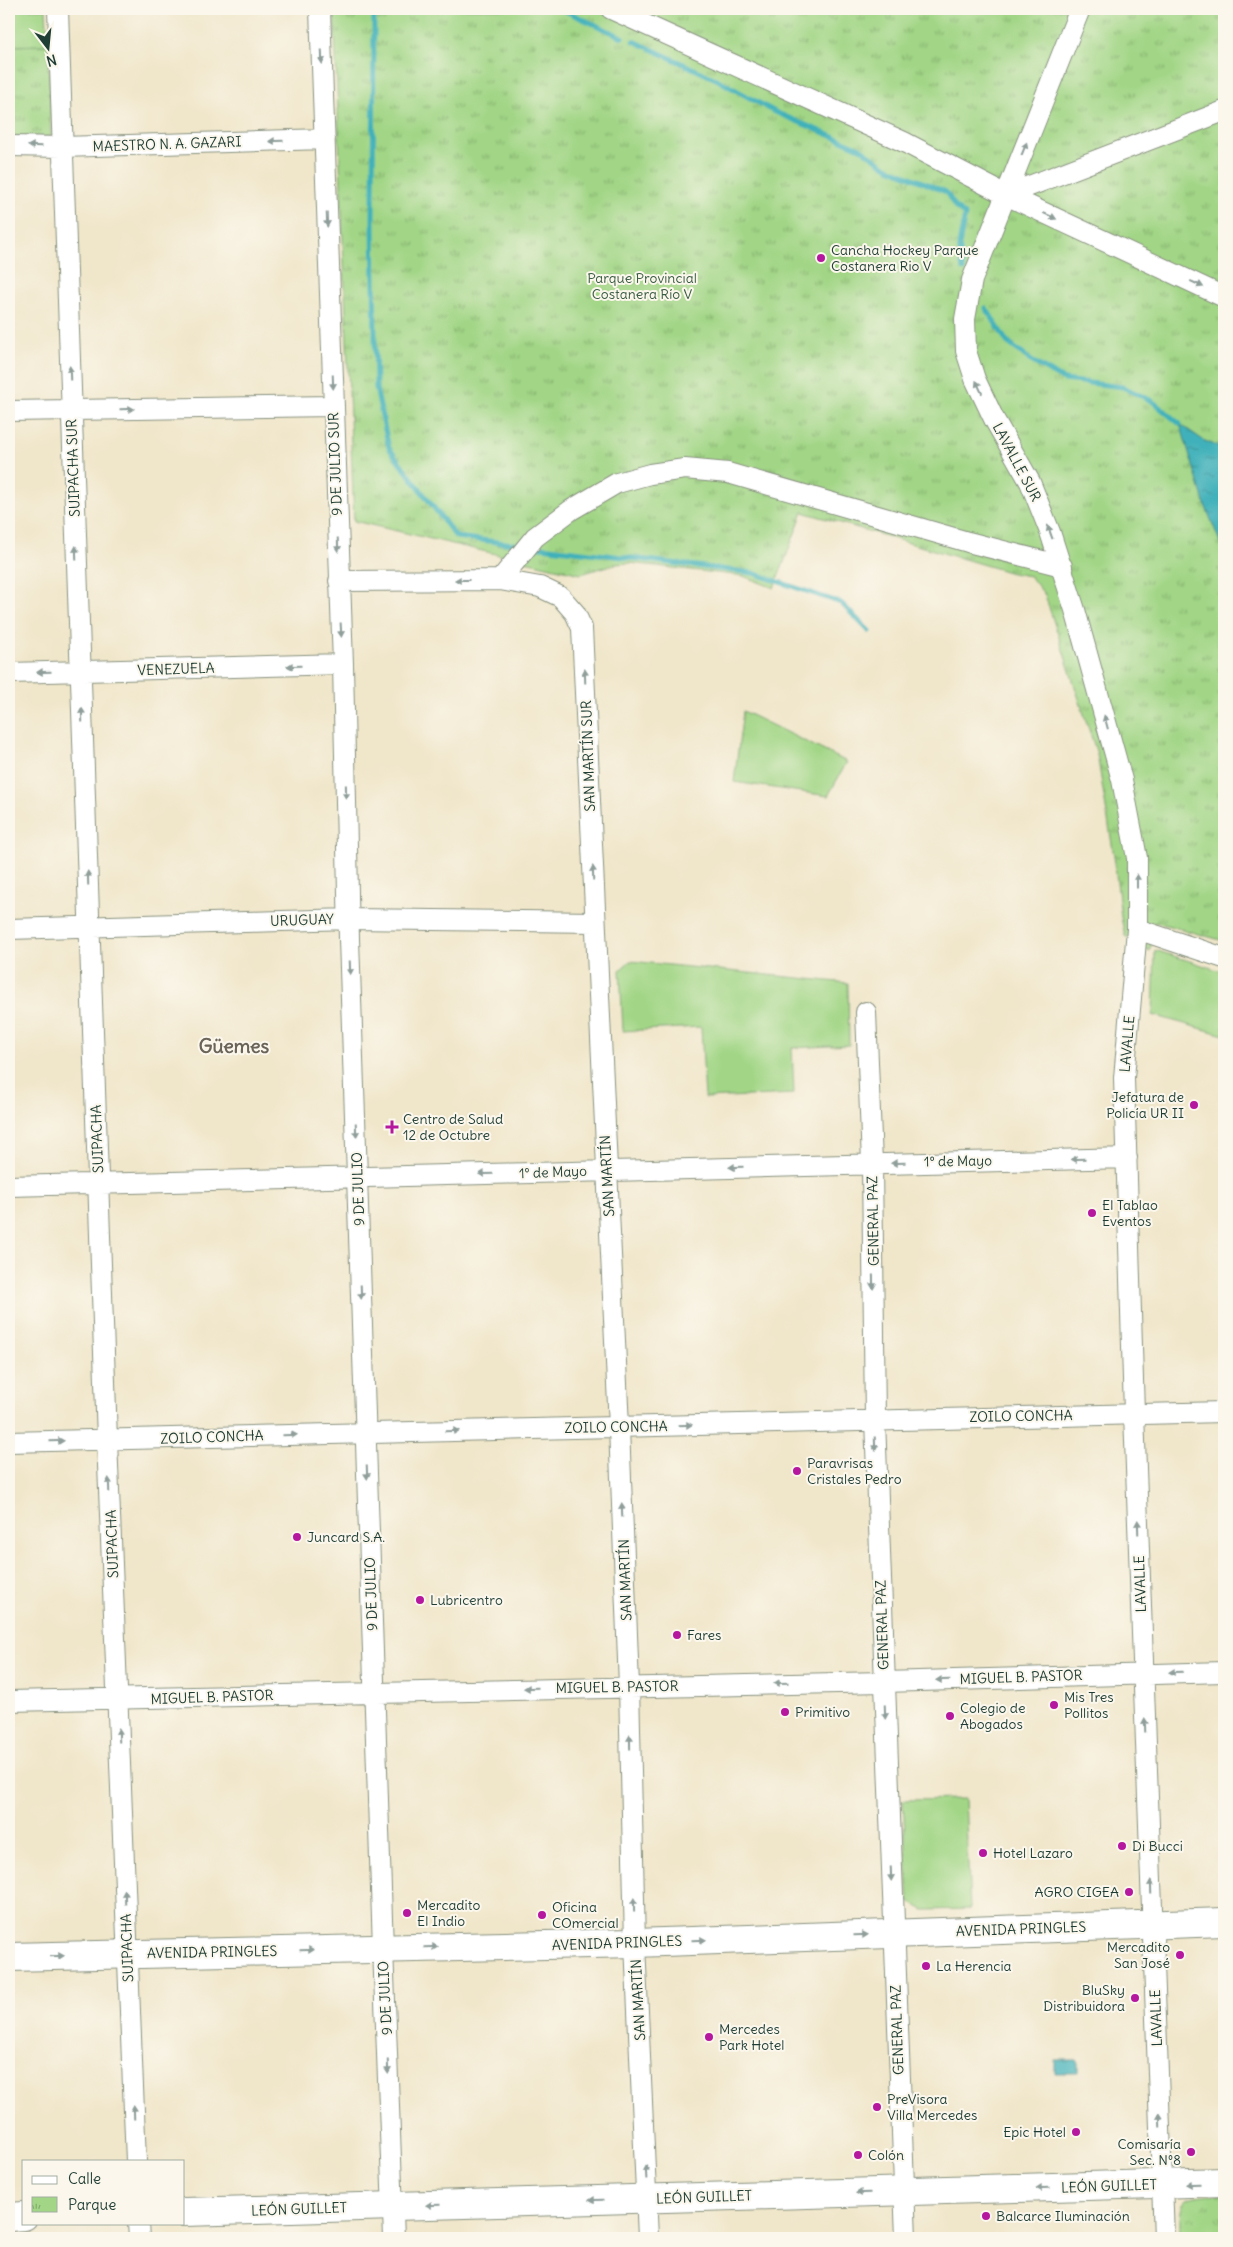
<svg xmlns="http://www.w3.org/2000/svg" width="1233" height="2247" font-family="Delius,sans-serif">
	<defs>
		<pattern id="park-tufts" width="24" height="20" patternUnits="userSpaceOnUse" patternTransform="scale(1.25)"><rect width="24" height="20" fill="#a2d686"/><path d="M3 7l-1-3M5 7V3M7 7l1-3M15 17l-1-3M17 17v-4M19 17l1-3" fill="none" stroke="#83af6e"/></pattern>
		<pattern id="water-ripples" width="26" height="14" patternUnits="userSpaceOnUse" patternTransform="scale(1.25)"><rect width="26" height="14" fill="#41b1ba"/><path d="M2 4q2-2 4 0t4 0M15 11q2-2 4 0t4 0" fill="none" stroke="#369198"/></pattern>
	</defs>
	<rect width="100%" height="100%" fill="#fbf7ec"/>
	<filter id="ink" filterUnits="userSpaceOnUse"><feTurbulence type="fractalNoise" baseFrequency=".02" numOctaves="2"/><feDisplacementMap in="SourceGraphic" scale="10" xChannelSelector="R" yChannelSelector="G"/><feConvolveMatrix kernelMatrix="1 2 1 2 8 2 1 2 1" color-interpolation-filters="sRGB"/></filter>
	<filter id="wash" filterUnits="userSpaceOnUse"><feTurbulence type="fractalNoise" baseFrequency=".0096" numOctaves="4" result="noise"/><feDisplacementMap in="SourceGraphic" scale="20" xChannelSelector="R" yChannelSelector="G"/><feGaussianBlur stdDeviation="1.12" result="paint"/><feColorMatrix in="noise" values="0 0 0 0 0 0 0 0 0 0 0 0 0 0 0 0 0 1.4 0 .05"/><feComposite in="paint" operator="in"/></filter>
	<g filter="url(#wash)">
		<rect width="100%" height="100%" fill="#f0e6ca"/>
		<path fill="#a2d686" stroke="#608a5d" d="M9 9H46L48 45 9 46Z
			M743 711 847 762 828 796 734 782Z
			M1155 950 1224 972V1035L1153 1015Z
			M630 961 848 983 849 1045 792 1048 794 1094 705 1098 701 1027 623 1031 620 970Z
			M965 1799 970 1909 924 1910 909 1902 903 1800Z"/>
		<path fill="url(#park-tufts)" stroke="#608a5d" d="M334 9H1224V941L1155 922 1150 951 1125 936 1121 917 1114 856 1097 754 1045 595 1030 576 1012 573 803 512 774 588 743 576 630 563 615 564 581 574 354 521Z
			M48 45 51 137 9 136V46Z
			M1224 2193V2238H1180C1179 2193 1182 2197 1224 2193Z"/>
		<path fill="url(#water-ripples)" stroke="#307777" d="M1180 424 1203 440 1224 449V552L1205 505Z
			M1055 2060H1078V2073H1055Z"/>
		<g fill="none" stroke-linecap="round" stroke-linejoin="round">
			<path stroke="#41b1ba" stroke-width="5" d="M374 9 373 227 376 388 389 448 456 537 522 545
				M561 9 622 37
				M634 41 718 80 775 112 860 148 887 167 946 192 956 208 965 215 959 245 963 270
				M986 308 1007 342 1033 362 1064 380 1123 387 1152 401 1180 424
				M533 546 753 573 841 603 869 631"/>
		</g>
	</g>
	<g filter="url(#ink)">
		<g fill="none" stroke-linecap="round" stroke-linejoin="round">
			<g stroke="#88927f" stroke-width="22">
				<path id="street" d="M58 9 107 1440 136 2161
					M320 9 343 664 349 939 383 1948 394 2238
					M611 9 904 142 1006 195 1224 297
					M1080 9 972 280 965 319 966 351 975 379 994 419 1030 482 1050 532 1075 610 1122 780 1137 858V929L1124 1078 1134 1413 1164 2238
					M9 146 62 147 325 139
					M1006 195 1224 111
					M9 411 334 406
					M500 580 535 537 571 510 617 483 650 474 685 469 728 473 968 542 1062 566
					M339 581 500 580 540 587 561 597 575 613 582 628 619 1427 629 1686 635 1943 648 2238
					M9 673 343 664
					M9 929 349 919 595 922
					M1137 929 1224 958
					M866 1012 872 1163 875 1420 906 2238
					M9 1186 1127 1158
					M9 1442 1224 1412
					M9 1701 884 1682 1224 1672
					M138 2223 139 2238"/>
			</g>
			<g stroke="#88927f" stroke-width="30">
				<path id="secondary" d="M9 1957 635 1943 1224 1922
					M184 2212 1224 2182
					M9 2217 24 2216"/>
			</g>
			<use href="#street" stroke="#fff" stroke-width="20"/>
			<use href="#secondary" stroke="#fff" stroke-width="28"/>
		</g>
		<defs><path id="oneway-solid" d="M-6-.8H1V-3.2L6.5 0L1 3.2V.8H-6Z" transform="scale(1.25)"/></defs>
		<g fill="#8f9e9a">
			<use href="#oneway-solid" transform="translate(322 57) rotate(88)"/>
			<use href="#oneway-solid" transform="translate(276 141) rotate(178)"/>
			<use href="#oneway-solid" transform="translate(35 146) rotate(-179)"/>
			<use href="#oneway-solid" transform="translate(1024 149) rotate(-68)"/>
			<use href="#oneway-solid" transform="translate(1050 216) rotate(25)"/>
			<use href="#oneway-solid" transform="translate(327 220) rotate(88)"/>
			<use href="#oneway-solid" transform="translate(1197 284) rotate(25)"/>
			<use href="#oneway-solid" transform="translate(70 373) rotate(-92)"/>
			<use href="#oneway-solid" transform="translate(333 382) rotate(88)"/>
			<use href="#oneway-solid" transform="translate(979 387) rotate(-115)"/>
			<use href="#oneway-solid" transform="translate(127 409) rotate(-1)"/>
			<use href="#oneway-solid" transform="translate(1050 532) rotate(-110)"/>
			<use href="#oneway-solid" transform="translate(338 545) rotate(88)"/>
			<use href="#oneway-solid" transform="translate(76 553) rotate(-92)"/>
			<use href="#oneway-solid" transform="translate(462 580) rotate(180)"/>
			<use href="#oneway-solid" transform="translate(341 630) rotate(87)"/>
			<use href="#oneway-solid" transform="translate(294 666) rotate(178)"/>
			<use href="#oneway-solid" transform="translate(44 672) rotate(178)"/>
			<use href="#oneway-solid" transform="translate(585 676) rotate(-92)"/>
			<use href="#oneway-solid" transform="translate(82 715) rotate(-92)"/>
			<use href="#oneway-solid" transform="translate(1106 722) rotate(-105)"/>
			<use href="#oneway-solid" transform="translate(346 792) rotate(89)"/>
			<use href="#oneway-solid" transform="translate(593 873) rotate(-92)"/>
			<use href="#oneway-solid" transform="translate(88 878) rotate(-92)"/>
			<use href="#oneway-solid" transform="translate(1137 881) rotate(-90)"/>
			<use href="#oneway-solid" transform="translate(350 968) rotate(88)"/>
			<use href="#oneway-solid" transform="translate(356 1130) rotate(88)"/>
			<use href="#oneway-solid" transform="translate(1078 1159) rotate(179)"/>
			<use href="#oneway-solid" transform="translate(898 1163) rotate(179)"/>
			<use href="#oneway-solid" transform="translate(736 1167) rotate(178)"/>
			<use href="#oneway-solid" transform="translate(486 1174) rotate(178)"/>
			<use href="#oneway-solid" transform="translate(873 1282) rotate(89)"/>
			<use href="#oneway-solid" transform="translate(361 1292) rotate(88)"/>
			<use href="#oneway-solid" transform="translate(685 1425) rotate(-1)"/>
			<use href="#oneway-solid" transform="translate(452 1431) rotate(-1)"/>
			<use href="#oneway-solid" transform="translate(290 1435) rotate(-2)"/>
			<use href="#oneway-solid" transform="translate(57 1441) rotate(-1)"/>
			<use href="#oneway-solid" transform="translate(875 1444) rotate(88)"/>
			<use href="#oneway-solid" transform="translate(367 1472) rotate(88)"/>
			<use href="#oneway-solid" transform="translate(109 1485) rotate(-92)"/>
			<use href="#oneway-solid" transform="translate(622 1510) rotate(-92)"/>
			<use href="#oneway-solid" transform="translate(1138 1527) rotate(-92)"/>
			<use href="#oneway-solid" transform="translate(1176 1672) rotate(179)"/>
			<use href="#oneway-solid" transform="translate(943 1680) rotate(178)"/>
			<use href="#oneway-solid" transform="translate(781 1683) rotate(179)"/>
			<use href="#oneway-solid" transform="translate(531 1688) rotate(179)"/>
			<use href="#oneway-solid" transform="translate(885 1712) rotate(88)"/>
			<use href="#oneway-solid" transform="translate(1145 1725) rotate(-92)"/>
			<use href="#oneway-solid" transform="translate(119 1735) rotate(-92)"/>
			<use href="#oneway-solid" transform="translate(630 1742) rotate(-91)"/>
			<use href="#oneway-solid" transform="translate(891 1874) rotate(88)"/>
			<use href="#oneway-solid" transform="translate(1151 1887) rotate(-92)"/>
			<use href="#oneway-solid" transform="translate(125 1897) rotate(-92)"/>
			<use href="#oneway-solid" transform="translate(634 1905) rotate(-91)"/>
			<use href="#oneway-solid" transform="translate(861 1935) rotate(-2)"/>
			<use href="#oneway-solid" transform="translate(699 1940) rotate(-2)"/>
			<use href="#oneway-solid" transform="translate(431 1947) rotate(-1)"/>
			<use href="#oneway-solid" transform="translate(307 1950) rotate(-1)"/>
			<use href="#oneway-solid" transform="translate(57 1956) rotate(-2)"/>
			<use href="#oneway-solid" transform="translate(388 2067) rotate(88)"/>
			<use href="#oneway-solid" transform="translate(134 2112) rotate(-92)"/>
			<use href="#oneway-solid" transform="translate(1160 2120) rotate(-92)"/>
			<use href="#oneway-solid" transform="translate(646 2172) rotate(-93)"/>
			<use href="#oneway-solid" transform="translate(1193 2184) rotate(178)"/>
			<use href="#oneway-solid" transform="translate(1043 2188) rotate(178)"/>
			<use href="#oneway-solid" transform="translate(863 2193) rotate(178)"/>
			<use href="#oneway-solid" transform="translate(596 2200) rotate(178)"/>
			<use href="#oneway-solid" transform="translate(433 2205) rotate(178)"/>
		</g>
	</g>
	<g fill="#b5179e" stroke="#fbf7ec" stroke-width="2">
		<circle cx="821" cy="258" r="5"/>
		<circle cx="1194" cy="1105" r="5"/>
		<path d="M389.5 1119.5h5v5h5v5h-5v5h-5v-5h-5v-5h5z"/>
		<circle cx="1092" cy="1213" r="5"/>
		<circle cx="797" cy="1471" r="5"/>
		<circle cx="297" cy="1537" r="5"/>
		<circle cx="420" cy="1600" r="5"/>
		<circle cx="677" cy="1635" r="5"/>
		<circle cx="1054" cy="1705" r="5"/>
		<circle cx="785" cy="1712" r="5"/>
		<circle cx="950" cy="1716" r="5"/>
		<circle cx="1122" cy="1846" r="5"/>
		<circle cx="983" cy="1853" r="5"/>
		<circle cx="1129" cy="1892" r="5"/>
		<circle cx="407" cy="1913" r="5"/>
		<circle cx="542" cy="1915" r="5"/>
		<circle cx="1180" cy="1955" r="5"/>
		<circle cx="926" cy="1966" r="5"/>
		<circle cx="1135" cy="1998" r="5"/>
		<circle cx="709" cy="2037" r="5"/>
		<circle cx="877" cy="2107" r="5"/>
		<circle cx="1076" cy="2132" r="5"/>
		<circle cx="1191" cy="2152" r="5"/>
		<circle cx="858" cy="2155" r="5"/>
		<circle cx="986" cy="2216" r="5"/>
	</g>
	<g text-anchor="middle" dominant-baseline="central" stroke-width="4" stroke-linejoin="round" paint-order="stroke">
		<g font-size="14" fill="#1f3d34" stroke="#fbf7ec">
			<text transform="translate(167 144) rotate(-2)">MAESTRO N. A. GAZARI</text>
			<text transform="translate(1017 462) rotate(62)">LAVALLE SUR</text>
			<text transform="translate(335 464) rotate(-92)">9 DE JULIO SUR</text>
			<text transform="translate(73 468) rotate(-92)">SUIPACHA SUR</text>
			<text transform="translate(176 669) rotate(-2)">VENEZUELA</text>
			<text transform="translate(588 756) rotate(-92)">SAN MARTÍN SUR</text>
			<text transform="translate(302 920) rotate(-2)">URUGUAY</text>
			<text transform="translate(1127 1044) rotate(-85)">LAVALLE</text>
			<text transform="translate(97 1139) rotate(-92)">SUIPACHA</text>
			<text transform="translate(958 1161) rotate(-1)">1º de Mayo</text>
			<text transform="translate(553 1172) rotate(-2)">1º de Mayo</text>
			<text transform="translate(607 1176) rotate(-93)">SAN MARTÍN</text>
			<text transform="translate(358 1189) rotate(-92)">9 DE JULIO</text>
			<text transform="translate(873 1221) rotate(-91)">GENERAL PAZ</text>
			<text transform="translate(1021 1416) rotate(-1)">ZOILO CONCHA</text>
			<text transform="translate(616 1427) rotate(-1)">ZOILO CONCHA</text>
			<text transform="translate(212 1437) rotate(-2)">ZOILO CONCHA</text>
			<text transform="translate(112 1544) rotate(-92)">SUIPACHA</text>
			<text transform="translate(625 1580) rotate(-92)">SAN MARTÍN</text>
			<text transform="translate(1140 1584) rotate(-92)">LAVALLE</text>
			<text transform="translate(371 1594) rotate(-92)">9 DE JULIO</text>
			<text transform="translate(882 1625) rotate(-92)">GENERAL PAZ</text>
			<text transform="translate(1021 1677) rotate(-2)">MIGUEL B. PASTOR</text>
			<text transform="translate(617 1687) rotate(-1)">MIGUEL B. PASTOR</text>
			<text transform="translate(212 1697) rotate(-2)">MIGUEL B. PASTOR</text>
			<text transform="translate(1021 1929) rotate(-2)">AVENIDA PRINGLES</text>
			<text transform="translate(617 1943) rotate(-2)">AVENIDA PRINGLES</text>
			<text transform="translate(127 1948) rotate(-92)">SUIPACHA</text>
			<text transform="translate(212 1952) rotate(-1)">AVENIDA PRINGLES</text>
			<text transform="translate(385 1998) rotate(-93)">9 DE JULIO</text>
			<text transform="translate(638 2000) rotate(-93)">SAN MARTÍN</text>
			<text transform="translate(1156 2018) rotate(-92)">LAVALLE</text>
			<text transform="translate(897 2030) rotate(-92)">GENERAL PAZ</text>
			<text transform="translate(1109 2186) rotate(-2)">LEÓN GUILLET</text>
			<text transform="translate(704 2197) rotate(-2)">LEÓN GUILLET</text>
			<text transform="translate(299 2209) rotate(-2)">LEÓN GUILLET</text>
		</g>
		<g font-size="14" fill="#1f3d34" stroke="#fbf7ec" text-anchor="start">
			<text x="831" y="250">Cancha Hockey Parque<tspan x="831" dy="16">Costanera Rio V</tspan></text>
			<text x="1184" y="1097" text-anchor="end">Jefatura de<tspan x="1184" dy="16">Policía UR II</tspan></text>
			<text x="403" y="1119">Centro de Salud<tspan x="403" dy="16">12 de Octubre</tspan></text>
			<text x="1102" y="1205">El Tablao<tspan x="1102" dy="16">Eventos</tspan></text>
			<text x="807" y="1463">Paravrisas<tspan x="807" dy="16">Cristales Pedro</tspan></text>
			<text x="307" y="1537">Juncard S.A.</text>
			<text x="430" y="1600">Lubricentro</text>
			<text x="687" y="1635">Fares</text>
			<text x="1064" y="1697">Mis Tres<tspan x="1064" dy="16">Pollitos</tspan></text>
			<text x="960" y="1708">Colegio de<tspan x="960" dy="16">Abogados</tspan></text>
			<text x="795" y="1712">Primitivo</text>
			<text x="1132" y="1846">Di Bucci</text>
			<text x="993" y="1853">Hotel Lazaro</text>
			<text x="1119" y="1892" text-anchor="end">AGRO CIGEA</text>
			<text x="417" y="1905">Mercadito<tspan x="417" dy="16">El Indio</tspan></text>
			<text x="552" y="1907">Oficina<tspan x="552" dy="16">COmercial</tspan></text>
			<text x="1170" y="1947" text-anchor="end">Mercadito<tspan x="1170" dy="16">San José</tspan></text>
			<text x="936" y="1966">La Herencia</text>
			<text x="1125" y="1990" text-anchor="end">BluSky<tspan x="1125" dy="16">Distribuidora</tspan></text>
			<text x="719" y="2029">Mercedes<tspan x="719" dy="16">Park Hotel</tspan></text>
			<text x="887" y="2099">PreVisora<tspan x="887" dy="16">Villa Mercedes</tspan></text>
			<text x="1066" y="2132" text-anchor="end">Epic Hotel</text>
			<text x="1181" y="2144" text-anchor="end">Comisaría<tspan x="1181" dy="16">Sec. Nº8</tspan></text>
			<text x="868" y="2155">Colón</text>
			<text x="996" y="2216">Balcarce Iluminación</text>
		</g>
		<g font-size="14" fill="#395c44" stroke="#fbf7ec">
			<text x="642" y="278">Parque Provincial<tspan x="642" dy="16">Costanera Río V</tspan></text>
		</g>
		<g font-size="19" font-weight="bold" fill="#6a6459" stroke="#fbf7ec">
			<text x="234" y="1046">Güemes</text>
		</g>
	</g>
	<rect width="1233" height="2247" fill="none" stroke="#fbf7ec" stroke-width="30"/>
	<rect x="22" y="2160" width="162" height="65" fill="#fbf7ec" stroke="#a3ada2"/>
	<rect x="32" y="2176" width="25" height="8" fill="#ffffff" stroke="#a3ada2"/>
	<text x="68" y="2184" font-size="15" fill="#1f3d34">Calle</text>
	<rect x="32" y="2197" width="25" height="15" fill="url(#park-tufts)" stroke="#a3ada2"/>
	<text x="68" y="2210" font-size="15" fill="#1f3d34">Parque</text>
	<g transform="translate(48 48) rotate(164)" stroke="#fbf7ec" stroke-width="4" paint-order="stroke">
	<path d="M0-4L9 19L0 12L-9 19Z" fill="#1f3d34"/>
	<text y="-8" font-size="14" font-weight="bold" text-anchor="middle" fill="#1f3d34">N</text>
	</g>
</svg>
